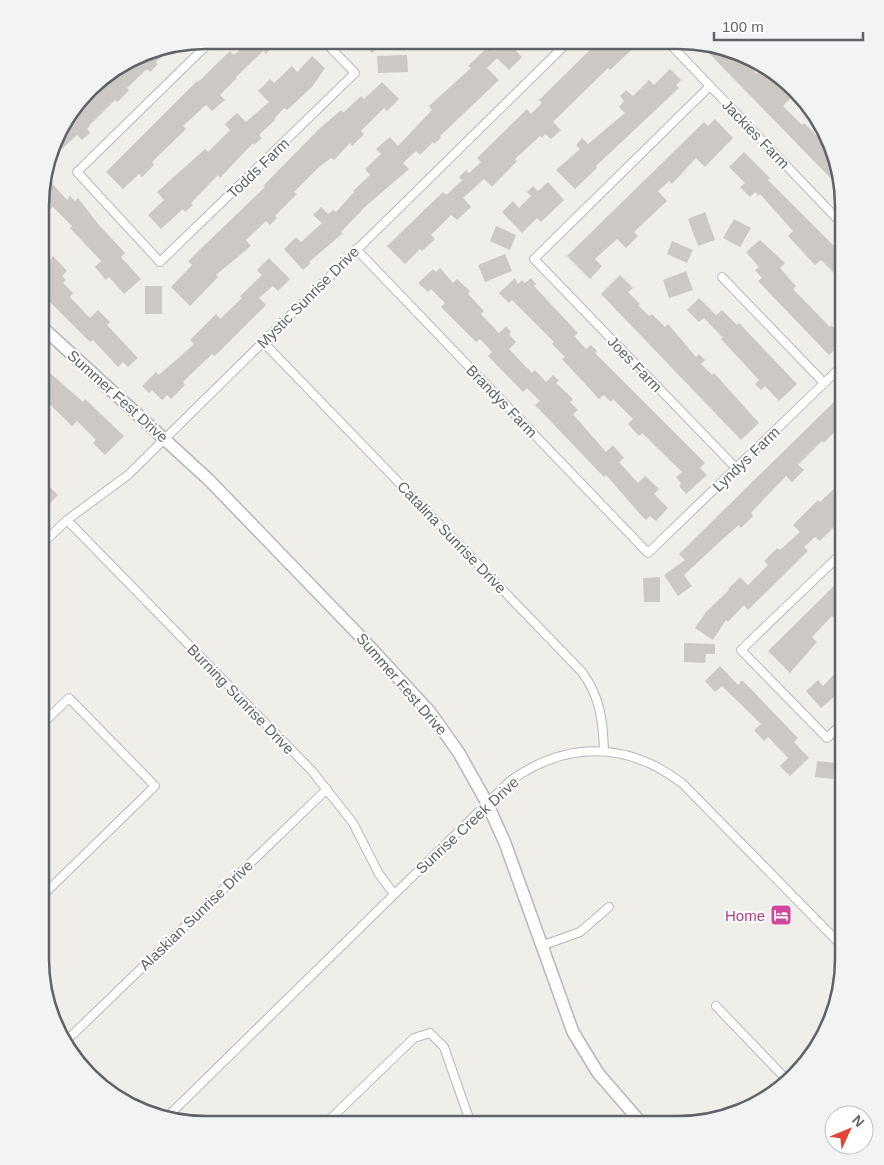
<svg xmlns="http://www.w3.org/2000/svg" width="884" height="1165" font-family="Arial,sans-serif">
	<rect width="100%" height="100%" fill="#f0eee8"/>
	<path fill="#ccc9c4" d="M242 40H265L272 47 266 54 263 51 236 77 237 78 220 95 225 100 212 111 206 105 183 126 186 129 152 162 154 165 142 177 139 174 123 189 106 172 197 81 198 82 230 51 234 55 246 44Z
		M360 40H364L385 41 372 53Z
		M503 41H526L516 51 522 57 509 70 497 58 487 68 499 80 440 136 441 138 434 144 433 142 420 155 416 151 403 163 409 169 367 205 341 232 343 233 309 262 311 263 303 270 284 249 296 237 301 242 322 223 313 215 321 207 328 214 333 210 336 212 354 192 353 191 370 175 365 169 381 154 376 149 390 137 398 146 432 110 429 106 471 68 468 66 489 46 494 51Z
		M599 41H641L610 70 608 68 553 122 561 130 551 139 545 134 542 138 540 136 515 159 517 161 492 187 484 179 463 198 471 207 457 220 451 215 431 235 435 239 422 251 420 249 405 264 387 246 443 192 446 195 458 184 462 180 459 177 466 170 469 173 481 162 477 158 527 109 531 114 542 103 539 100Z
		M697 41 742 59 757 74 761 70 791 98 783 106 802 125 804 123 820 139 827 132 840 188Z
		M174 45 156 62 158 64 150 72 147 69 127 88 129 90 118 102 115 100 90 125 87 129 90 133 82 140 77 135 50 160 62 123 89 90 92 93 105 80 103 78 152 49Z
		M407 55 408 72 378 73 377 56Z
		M312 56 325 68 312 87 287 110 284 108 274 119 275 120 259 135 262 138 254 145 253 143 220 178 218 175 191 203 193 205 185 212 183 209 161 229 148 215 164 200 157 192 205 149 208 152 230 130 225 124 237 113 246 122 269 102 258 91 270 79 274 83 292 66 297 72Z
		M670 69 681 80 676 85 679 88 596 166 597 168 575 189 556 170 580 149 576 145 582 138 588 144 625 113 619 107 624 101 620 96 626 90 633 96 649 80 654 85Z
		M382 82 399 99 387 111 384 108 361 131 364 134 352 146 350 143 334 160 331 158 319 167 294 192 297 194 275 216 277 218 270 225 266 221 246 240 251 246 216 275 218 277 190 306 171 287 192 265 188 261 265 187 263 186 319 129 341 110 343 113 361 96 364 99Z
		M715 119 733 138 705 167 696 158 672 184 669 181 658 191 667 201 634 232 638 236 626 248 617 239 595 259 602 266 590 279 567 256 704 122 708 126Z
		M744 152 770 178 768 180 840 252 844 248V272L838 277 821 260 815 265 788 236 793 231 760 194 758 196 755 192 750 197 740 187 745 183 729 167Z
		M548 182 564 200 541 222 537 218 522 233 502 212 513 201 519 208 531 196 527 192 533 186 538 191Z
		M52 183 67 200 70 196 75 201 78 198 99 225 125 253 121 257 141 279 124 294 109 277 106 280 95 267 101 261 70 228 72 226 53 207 47 212 41 206V193Z
		M705 212 715 240 698 246 688 219Z
		M734 219 751 228 740 247 723 238Z
		M496 226 516 235 510 250 490 241Z
		M760 240 785 263 780 268 796 286 793 289 830 327 831 325 844 338V341L829 355 758 281 762 278 755 270 759 267 746 252Z
		M672 241 693 250 687 263 667 254Z
		M41 253 49 261 53 256 67 271 62 276 66 280 63 283 73 293 70 297 90 318 98 310 110 322 107 325 138 358 128 367 123 362 118 367 93 340 90 342 45 297 50 293 41 284Z
		M505 254 512 271 485 282 478 265Z
		M269 258 290 279 278 291 273 286 259 298 266 305 215 356 212 354 189 376 183 382 185 385 171 399 167 395 162 400 152 390 149 393 142 386 156 372 159 375 194 344 190 340 216 314 220 319 242 298 240 296 262 275 257 270Z
		M440 268 453 283 457 279 470 291 468 294 484 311 481 314 499 333 506 326 511 332 509 334 516 342 509 349 532 373 535 370 546 382 553 375 559 380 556 383 573 399 570 402 578 410 573 414 606 452 613 445 624 458 619 462 638 483 645 476 659 489 654 494 668 508 656 521 650 516 646 520 640 514 606 475 604 477 535 405 540 401 527 388 523 392 488 356 492 352 480 339 476 342 441 307 445 303 431 289 428 292 418 283 433 269 436 272Z
		M686 271 693 290 669 298 663 280Z
		M620 275 633 288 628 292 640 304 638 305 649 316 652 314 665 327 668 324 696 357 699 354 705 360 701 364 712 375 714 373 759 423 741 440 601 294Z
		M515 278 518 284 522 280 525 283 531 278 536 284 534 286 578 333 574 336 586 349 591 345 597 351 595 353 705 463 700 468 707 475 686 494 679 486 681 483 676 477 682 472 642 433 639 436 628 424 633 419 613 399 611 402 604 395 599 399 562 359 565 357 552 344 554 342 512 300 509 303 499 293Z
		M145 286H162V314H145Z
		M699 298 716 315 722 310 737 325 739 323 797 384 779 401 765 386 761 390 755 384 759 380 721 339 723 338 704 318 699 322 687 310Z
		M41 365 83 402 85 399 124 436 105 455 93 443 96 440 77 421 72 426 41 396Z
		M844 392V428L839 433 836 430 824 443 822 441 798 465 804 470 792 482 786 476 751 513 753 516 741 528 739 525 725 537 684 575 692 586 678 596 664 575 685 560 679 554Z
		M46 483 58 495 47 506 41 500V488Z
		M836 487 844 495V517L820 541 815 537 804 547 808 551 748 610 744 605 728 622 726 620 713 640 695 628 706 612 729 590 728 589 740 577 748 585 768 565 764 561 777 548 780 550 800 532 793 525 818 500 820 502Z
		M844 576V611L835 619 832 616 812 637 817 642 790 673 768 651Z
		M660 577V602H644L643 578Z
		M684 643 715 644V654H706L705 663 684 662Z
		M844 664V688L821 708 806 691 818 680 823 686Z
		M720 666 738 685 742 680 798 738 794 742 809 758 790 776 780 766 788 758 768 737 764 741 754 730 761 724 722 686 715 692 705 681Z
		M817 761 835 763 833 779 815 777Z"/>
	<g fill="none" stroke-linecap="round" stroke-linejoin="round">
		<g stroke="#b5b8bb" stroke-width="10">
			<path id="street" d="M212 40 77 172 160 262 355 73 323 40
				M667 41 844 226
				M710 86 534 259 736 468
				M356 249 648 553 844 364
				M722 277 824 383
				M263 342 582 672C600 697 603 720 604 751
				M67 520 312 771 353 823 379 874 394 894
				M41 545 67 520 128 475 569 41
				M844 722 827 738 741 650 844 551
				M40 898 155 786 69 698 40 726
				M541 946 580 932 609 907
				M716 1006 785 1078
				M65 1042 327 789
				M167 1117 510 781C566 741 628 741 683 784L844 948
				M325 1124 414 1038 430 1033 444 1047 471 1124"/>
		</g>
		<g stroke="#b4b7bb" stroke-width="14">
			<path id="secondary" d="M41 326 209 480 356 632 430 712 459 753 487 803 505 843 573 1032 598 1073 643 1125"/>
		</g>
		<use href="#street" stroke="#fff" stroke-width="8"/>
		<use href="#secondary" stroke="#fff" stroke-width="11"/>
	</g>
	<defs>
		<g id="hotel-square" transform="scale(1.125)"><rect x="-9" y="-9" width="18" height="18" rx="4" fill="#d1479c" stroke="#fff"/><path d="M-6-4.5h1.5V1H6V5H4.5V3h-9V5H-6ZM-4 0a1.8 1.8 0 1 1 3.6 0ZM.5 0V-2.5h3Q6-2.5 6 0Z" fill="#fff"/></g>
	</defs>
	<g fill-rule="evenodd">
		<use href="#hotel-square" x="781" y="915"/>
	</g>
	<g text-anchor="middle" dominant-baseline="central" stroke-width="4" stroke-linejoin="round" paint-order="stroke">
		<g font-size="15" fill="#5f6367" stroke="#fff">
			<text transform="translate(756 134) rotate(46)">Jackies Farm</text>
			<text transform="translate(258 168) rotate(-44)">Todds Farm</text>
			<text transform="translate(308 297) rotate(-45)">Mystic Sunrise Drive</text>
			<text transform="translate(635 364) rotate(46)">Joes Farm</text>
			<text transform="translate(118 396) rotate(42)">Summer Fest Drive</text>
			<text transform="translate(502 401) rotate(46)">Brandys Farm</text>
			<text transform="translate(746 459) rotate(-44)">Lyndys Farm</text>
			<text transform="translate(452 537) rotate(46)">Catalina Sunrise Drive</text>
			<text transform="translate(402 684) rotate(49)">Summer Fest Drive</text>
			<text transform="translate(241 699) rotate(46)">Burning Sunrise Drive</text>
			<text transform="translate(467 825) rotate(-43)">Sunrise Creek Drive</text>
			<text transform="translate(196 915) rotate(-44)">Alaskian Sunrise Drive</text>
		</g>
		<g font-size="15" fill="#b23c85" stroke="#fff" text-anchor="end">
			<text x="765" y="915">Home</text>
		</g>
	</g>
	<path d="M0 0H884V1165H0ZM206 49H678A157 157 0 0 1 835 206V959A157 157 0 0 1 678 1116H206A157 157 0 0 1 49 959V206A157 157 0 0 1 206 49Z" fill="#f2f3f3" fill-rule="evenodd"/>
	<path fill="none" stroke="#5f6367" stroke-width="2.5" d="M206 49H678A157 157 0 0 1 835 206V959A157 157 0 0 1 678 1116H206A157 157 0 0 1 49 959V206A157 157 0 0 1 206 49Z"/>
	<g transform="translate(849 1130) rotate(46)"><circle r="24" fill="#ffffff" stroke="#bfc1c2"/>
	<path d="M0-4L9 19L0 12L-9 19Z" fill="#e54238"/>
	<text y="-8" font-size="14" font-weight="bold" text-anchor="middle" fill="#5f6367">N</text>
	</g>
	<path d="M714 32v8h149v-8" fill="none" stroke="#5f6367" stroke-width="2.5"/>
	<text x="722" y="32" font-size="15" fill="#5f6367" stroke="#ffffff" stroke-width="4" paint-order="stroke">100 m</text>
</svg>
